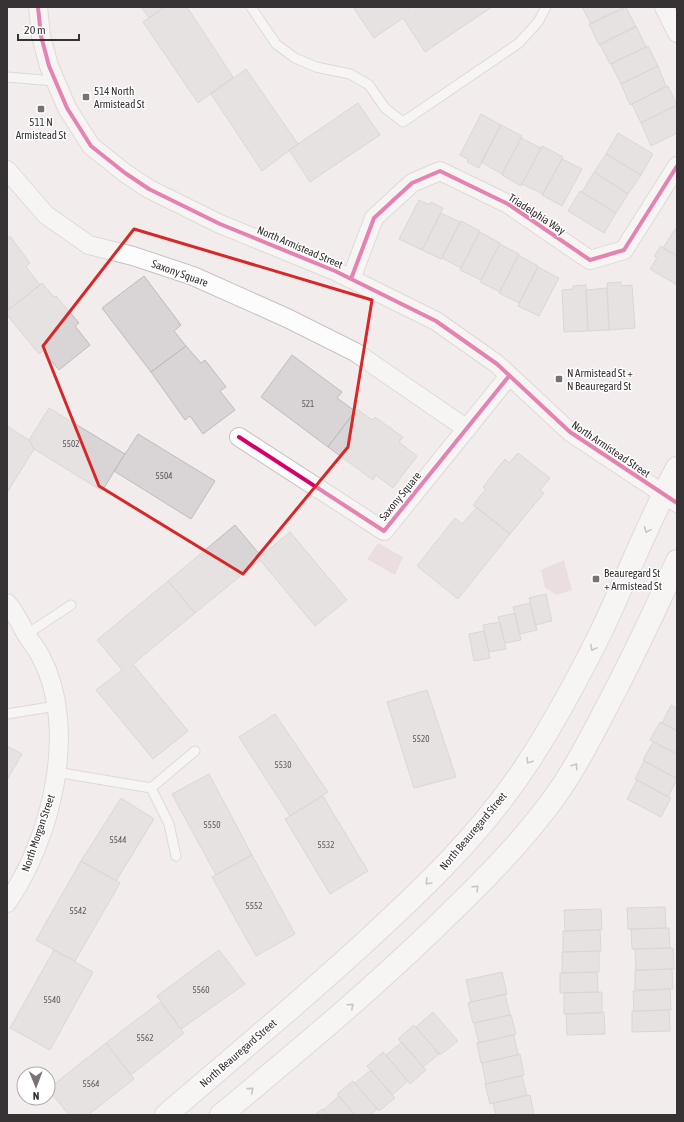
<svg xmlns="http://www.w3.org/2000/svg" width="684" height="1122" font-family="'Asap Condensed',sans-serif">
	<rect width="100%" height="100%" fill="#f2eced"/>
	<path fill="#e3ccd1" d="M378 543 403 557 395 575 367 559Z
		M564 560 572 590 557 595 545 588 541 570Z"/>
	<path fill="#d9d4d5" stroke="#c0bbbc" d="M141 7H165L149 18Z
		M165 7H187L233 77 198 103 143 22Z
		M353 7H407L408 9 410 7H492L425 52 403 18 374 38Z
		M582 7H625L591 24Z
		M626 7 636 27 599 45 589 24Z
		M636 26 646 47 610 64 600 44Z
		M648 46 658 66 621 84 611 64Z
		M658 66 666 86 630 105 621 84Z
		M246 69 298 144 262 171 211 94Z
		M668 86 677 105 641 123 632 104Z
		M358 103 380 135 310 182 289 150Z
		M677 105V133L651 146 641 123Z
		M481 114 501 125 479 168 467 162 468 159 460 155Z
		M501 125 522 136 502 174 481 162Z
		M618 133 653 154 641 175 606 154Z
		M521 138 541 148 521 186 502 175Z
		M542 146 563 157 543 194 522 184Z
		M606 154 641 175 628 194 594 172Z
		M562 159 582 169 562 206 542 195Z
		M594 172 628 194 616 213 582 192Z
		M580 191 616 213 604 233 568 211Z
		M419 200 430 205 431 202 443 208 422 250 399 239Z
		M441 213 460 222 441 259 422 250Z
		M461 221 480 231 461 268 442 258Z
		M675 229 677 231V256L663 248Z
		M480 232 500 243 481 280 460 270Z
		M10 236 30 263 26 267 40 285 8 310 7 239Z
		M500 244 519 254 500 292 480 282Z
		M661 246 677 256V285L650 269 657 258 654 256Z
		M518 255 538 266 519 303 499 293Z
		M538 267 559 278 539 316 518 306Z
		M144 276 181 325 174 331 186 346 151 372 102 308Z
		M621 282V286L632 285 635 328 609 330 607 283Z
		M42 283 54 297 56 296 79 323 75 326 90 345 59 370 43 351 39 354 7 315V311Z
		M586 285 588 331 564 332 562 290 573 289V286Z
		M607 288 609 330 588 331 586 290Z
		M186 346 201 363 205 360 226 387 220 391 235 410 203 434 190 416 185 420 151 372Z
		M292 355 342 392 337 398 355 411 328 447 261 397Z
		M49 408 125 454 102 491 34 449 29 440Z
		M357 409 372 420 375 417 403 437 399 442 417 456 393 488 376 475 373 480 328 447Z
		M7 426 29 440 34 449 7 493Z
		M138 434 215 481 191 519 114 471Z
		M518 453 550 478 540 490 544 493 510 534 473 505 486 489 483 487 505 459 509 463Z
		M477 507 510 534 458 599 417 566 455 518 462 524Z
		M235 525 261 556 290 532 347 600 315 626 260 560 195 613 168 581Z
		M168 581 195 613 133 664 188 731 153 759 96 690 122 670 97 640Z
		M546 594 552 621 535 625 529 598Z
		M530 603 537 630 520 634 513 607Z
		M515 613 521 640 505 643 498 617Z
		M500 622 506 649 489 652 483 625Z
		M484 631 490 658 474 661 469 634Z
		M427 690 456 777 414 788 387 702Z
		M671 705 677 708V731L662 723Z
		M275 714 328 792 290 816 239 737Z
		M660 722 677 731V754L650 740Z
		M653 742 677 754V774L675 778 643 760Z
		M7 746 22 754 7 780Z
		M644 761 677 779 668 797 635 779Z
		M209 774 252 855 216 875 172 794Z
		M637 780 671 798 661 817 627 799Z
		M323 796 368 871 330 894 285 819Z
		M121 798 154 819 116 881 81 861Z
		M252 855 295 934 256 956 212 877Z
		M81 861 120 883 75 961 36 940Z
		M665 907 666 928 628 929 627 908Z
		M601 909 602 930 565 931 564 910Z
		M669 928 670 948 632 949 631 929Z
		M600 930 601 951 563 952V931Z
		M673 948 674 969 636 970 635 949Z
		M54 950 93 972 50 1050 10 1028Z
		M219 950 245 984 181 1029 157 996Z
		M599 951V972L562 973V952Z
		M672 969 673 989 635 990V970Z
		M502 972 507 994 471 1002 466 980Z
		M597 972 598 992 560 993V973Z
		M670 989 671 1010 634 1011 633 991Z
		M602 992V1013L564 1014V993Z
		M505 994 510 1015 473 1023 468 1003Z
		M160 1002 184 1033 131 1075 106 1043Z
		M669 1010 670 1031 632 1032V1011Z
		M433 1012 458 1041 440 1055 416 1027Z
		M604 1012 605 1034 567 1035 566 1014Z
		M510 1015H511L516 1034 479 1043 474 1023Z
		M414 1025 439 1054 423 1067 398 1039Z
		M514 1035 518 1055 481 1063 477 1043Z
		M402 1042 426 1070 410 1084 386 1055Z
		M106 1043 134 1079 88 1115H69L48 1089Z
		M383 1052 408 1081 392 1095 367 1066Z
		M520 1054 524 1075 486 1084 482 1063Z
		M371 1070 395 1098 379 1111 355 1083Z
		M522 1076 527 1095 490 1104 485 1084Z
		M353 1081 377 1109 370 1115H355L337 1094Z
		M530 1095 534 1115H496L493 1103Z
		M339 1096 355 1115H328L323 1110Z
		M322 1109 328 1115H315Z"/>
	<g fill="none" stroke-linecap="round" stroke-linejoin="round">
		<g stroke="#c7c2c3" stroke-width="11">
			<path id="lane" d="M251 7 276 44 295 58 316 67 350 74 369 85 385 108 403 122 519 43 538 22 546 7
				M7 77 54 81
				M27 634 71 605
				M7 714 56 706
				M56 772 151 788 195 751
				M151 788 169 824 176 856"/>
		</g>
		<g stroke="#c7c2c3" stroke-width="20">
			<path id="street" d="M38 7 41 36 49 66 67 108 91 146 125 173 149 189 220 224 335 271 436 321 497 364 570 432 677 503
				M664 7 677 33
				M7 170 46 215 89 245 133 256 193 276 287 318 355 352 467 429
				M351 279 374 218 412 183 440 171 508 204 590 260 624 250 677 166
				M239 437 384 531 509 376
				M7 603C15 612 20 623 26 634 31 642 37 649 41 657 79 729 51 840 7 903"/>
		</g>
		<g stroke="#c7c2c3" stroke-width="24">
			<path id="secondary" d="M166 1115C232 1058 299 1003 363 944 423 889 482 833 527 764 554 723 577 680 599 636 626 580 648 522 677 468
				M221 1115C298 1051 375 987 446 917 485 879 522 842 554 798 577 766 594 731 612 697 635 652 657 607 677 561"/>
		</g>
		<use href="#lane" stroke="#fdfcfc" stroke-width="9"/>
		<use href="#street" stroke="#fdfcfc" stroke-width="18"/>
		<use href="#secondary" stroke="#fdfcfc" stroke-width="22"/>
		<g stroke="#fff" stroke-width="6">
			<path id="cycleway" d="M38 7 41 36 49 66 67 108 91 146 125 173 149 189 220 224 335 271 436 321 497 364 570 432 677 503
				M351 279 374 218 412 183 440 171 508 204 590 260 624 250 677 166
				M239 437 384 531 509 376"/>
		</g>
		<use href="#cycleway" stroke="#d6006c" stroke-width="4"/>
	</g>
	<defs><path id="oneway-chevron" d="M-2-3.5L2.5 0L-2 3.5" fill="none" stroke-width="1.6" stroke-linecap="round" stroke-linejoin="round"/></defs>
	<g stroke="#9a9697">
		<use href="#oneway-chevron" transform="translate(647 530) rotate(114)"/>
		<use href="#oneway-chevron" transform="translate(593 648) rotate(118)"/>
		<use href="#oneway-chevron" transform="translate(529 761) rotate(122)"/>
		<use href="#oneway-chevron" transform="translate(575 766) rotate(-56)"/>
		<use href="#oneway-chevron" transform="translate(428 882) rotate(134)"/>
		<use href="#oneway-chevron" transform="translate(476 888) rotate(-44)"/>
		<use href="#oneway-chevron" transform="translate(351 1006) rotate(-42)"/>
		<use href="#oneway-chevron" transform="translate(251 1090) rotate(-40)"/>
	</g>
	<path d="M0 0H684V1122H0ZM134 229 372 300 348 447 243 574 99 486 43 346Z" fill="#f2eced" fill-opacity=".55" fill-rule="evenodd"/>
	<path fill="none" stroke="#d62828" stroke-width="3" stroke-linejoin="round" d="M134 229 372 300 348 447 243 574 99 486 43 346Z"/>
	<g fill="#787273" stroke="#fff" stroke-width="1.5">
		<rect x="82" y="93" width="8" height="8" rx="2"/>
		<rect x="37" y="105" width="8" height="8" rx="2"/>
		<rect x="555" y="375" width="8" height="8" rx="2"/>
		<rect x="592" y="575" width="8" height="8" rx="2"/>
	</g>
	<g text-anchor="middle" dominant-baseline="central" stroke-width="3" stroke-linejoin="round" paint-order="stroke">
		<g font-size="9" fill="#5f5a5b">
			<text x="308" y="404">521</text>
			<text x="71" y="444">5502</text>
			<text x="164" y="476">5504</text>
			<text x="421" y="739">5520</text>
			<text x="283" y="765">5530</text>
			<text x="212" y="825">5550</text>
			<text x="118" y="840">5544</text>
			<text x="326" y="845">5532</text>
			<text x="254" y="906">5552</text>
			<text x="78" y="911">5542</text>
			<text x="201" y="990">5560</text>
			<text x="52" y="1000">5540</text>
			<text x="145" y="1038">5562</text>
			<text x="91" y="1084">5564</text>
		</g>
		<g font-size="11" fill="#363132" stroke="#fff" text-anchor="start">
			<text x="94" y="91">514 North<tspan x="94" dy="13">Armistead St</tspan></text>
			<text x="41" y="122" text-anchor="middle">511 N<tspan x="41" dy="13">Armistead St</tspan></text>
			<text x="567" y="373">N Armistead St +<tspan x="567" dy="13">N Beauregard St</tspan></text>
			<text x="604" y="573">Beauregard St<tspan x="604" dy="13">+ Armistead St</tspan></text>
		</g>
		<g font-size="11" fill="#363132" stroke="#fff">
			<text transform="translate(537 214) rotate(33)">Triadelphia Way</text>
			<text transform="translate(300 247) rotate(23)">North Armistead Street</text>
			<text transform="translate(180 273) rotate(20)">Saxony Square</text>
			<text transform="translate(611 449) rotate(34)">North Armistead Street</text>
			<text transform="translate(400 496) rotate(-51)">Saxony Square</text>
			<text transform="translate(473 831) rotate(-50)">North Beauregard Street</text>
			<text transform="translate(38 833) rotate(-71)">North Morgan Street</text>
			<text transform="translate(238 1053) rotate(-41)">North Beauregard Street</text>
		</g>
	</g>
	<rect width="684" height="1122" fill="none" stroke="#363132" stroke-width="16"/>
	<g transform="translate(36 1086) rotate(179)"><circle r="19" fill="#ffffff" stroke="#afadad"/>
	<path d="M0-3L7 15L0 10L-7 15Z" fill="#787273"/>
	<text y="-6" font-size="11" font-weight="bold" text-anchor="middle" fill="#363132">N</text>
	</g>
	<path d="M18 34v6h61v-6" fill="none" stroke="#363132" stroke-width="2"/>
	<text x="24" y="34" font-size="12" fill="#363132" stroke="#ffffff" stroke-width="3" paint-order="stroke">20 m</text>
</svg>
